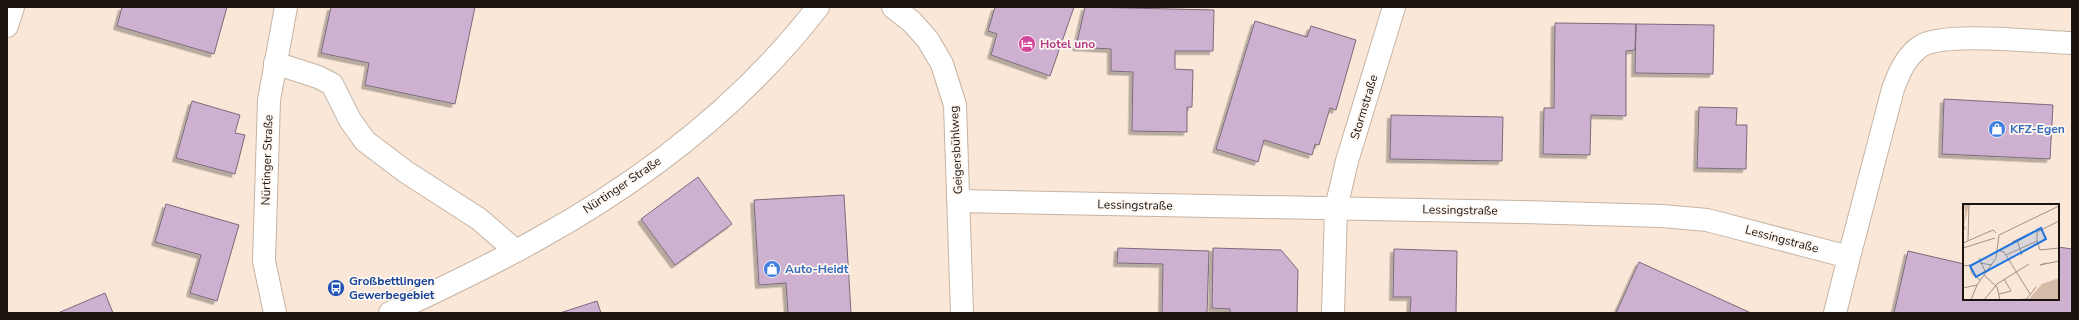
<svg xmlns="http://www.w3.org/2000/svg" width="2079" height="320" font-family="'Nunito Sans',sans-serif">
	<defs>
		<filter id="shadow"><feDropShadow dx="-3.5" dy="3.5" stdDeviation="0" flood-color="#0004"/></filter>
	</defs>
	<rect width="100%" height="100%" fill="#fae7d8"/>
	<path fill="#ceb1d0" stroke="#796b7a" filter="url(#shadow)" d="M122 7H227L214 54 117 26Z
		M331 7H475L455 104 365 85 369 63 321 53Z
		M995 7H1074L1050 76 991 55 997 34 988 31Z
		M1085 7 1214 10 1213 51H1175V69L1193 70 1192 107H1187V132L1132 131 1133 72 1111 71V49L1076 47Z
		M1255 21 1307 37 1311 26 1356 40 1336 110 1330 108 1319 145 1315 144 1312 155 1264 140 1258 162 1216 149Z
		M1555 23 1636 24 1635 50 1626 51V116L1591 115 1590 155 1543 154 1544 108H1554Z
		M1636 24 1714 25 1713 74 1635 73Z
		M1944 99 2053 105 2050 159 1942 154Z
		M192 101 240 115 235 133 245 135 235 174 176 158Z
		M1699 107 1737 108 1736 125H1747L1746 169 1697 168Z
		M1391 115 1503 117 1502 161 1390 159Z
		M698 177 732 224 675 265 641 219Z
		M844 195 851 313H788L786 283 759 285 754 200Z
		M166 204 239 225 217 301 190 293 201 255 155 242Z
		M2058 247 2072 249V313H1894L1908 251 1964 264V299H2058Z
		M1118 248 1209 251 1207 313H1162L1163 264 1117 263Z
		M1213 248 1281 250 1298 270 1297 313H1230V309L1212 308Z
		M1394 249 1457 251 1456 313H1410L1411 297H1393Z
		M1639 262 1751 313H1616Z
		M105 293 113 313H58Z
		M597 301 601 313H560Z"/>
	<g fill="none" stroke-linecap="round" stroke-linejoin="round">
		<g stroke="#c5b4a5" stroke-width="24">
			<path id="minor" d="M893 7 912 22 928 40 942 64 955 105 962 313
				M7 26 13 7
				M275 63 318 77 332 84 350 120 365 141 406 172 479 219 516 251
				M958 201 1520 212 1662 216 1707 220 1849 257 1893 89C1899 73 1905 57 1921 46 1945 31 2040 42 2072 43
				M275 313 264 261 269 100 286 7
				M390 313C439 290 488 267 536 240 643 181 743 104 818 7
				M1333 313 1336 208 1347 161 1394 7
				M1835 313 1849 257"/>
		</g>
		<use href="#minor" stroke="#fff" stroke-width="22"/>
	</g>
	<defs>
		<g id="hotel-disc" transform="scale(0.9)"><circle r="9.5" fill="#d1479c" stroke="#fef7f1"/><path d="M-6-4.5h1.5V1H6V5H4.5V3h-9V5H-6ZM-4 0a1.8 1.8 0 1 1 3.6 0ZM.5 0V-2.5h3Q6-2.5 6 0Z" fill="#fff"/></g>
		<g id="shop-disc" transform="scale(0.9)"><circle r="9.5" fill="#3f7fe0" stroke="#fef7f1"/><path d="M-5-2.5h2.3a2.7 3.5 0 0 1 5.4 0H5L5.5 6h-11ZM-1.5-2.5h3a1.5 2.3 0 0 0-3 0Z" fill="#fff"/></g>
		<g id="bus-disc" transform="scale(0.9)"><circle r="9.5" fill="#1a4fb4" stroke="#fef7f1"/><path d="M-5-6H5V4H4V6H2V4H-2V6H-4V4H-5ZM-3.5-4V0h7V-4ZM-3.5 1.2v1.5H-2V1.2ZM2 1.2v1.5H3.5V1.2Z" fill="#fff"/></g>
	</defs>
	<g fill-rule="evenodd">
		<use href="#hotel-disc" x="1027" y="44"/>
		<use href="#shop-disc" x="1997" y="129"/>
		<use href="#shop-disc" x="772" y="269"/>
		<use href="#bus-disc" x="336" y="288"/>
	</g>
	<g text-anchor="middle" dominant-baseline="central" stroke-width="3.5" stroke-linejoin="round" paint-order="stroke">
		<g font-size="12" font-weight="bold" fill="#b23c85" stroke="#fef7f1" text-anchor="start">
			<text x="1040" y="44">Hotel uno</text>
		</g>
		<g font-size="12" fill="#1a130e" stroke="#fef7f1">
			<text transform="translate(1364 107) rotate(-73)">Stormstraße</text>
			<text transform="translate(956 150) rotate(-93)">Geigersbühlweg</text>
			<text transform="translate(267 160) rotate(-88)">Nürtinger Straße</text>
			<text transform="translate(622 185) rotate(-34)">Nürtinger Straße</text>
			<text transform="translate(1135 205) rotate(1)">Lessingstraße</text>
			<text transform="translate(1460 210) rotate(1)">Lessingstraße</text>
			<text transform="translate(1782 239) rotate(15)">Lessingstraße</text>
		</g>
		<g font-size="12" font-weight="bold" fill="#366cbe" stroke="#fef7f1" text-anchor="start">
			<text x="2010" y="129">KFZ-Egen</text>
			<text x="785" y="269">Auto-Heidt</text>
		</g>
		<g font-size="12" font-weight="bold" fill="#164399" stroke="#fef7f1" text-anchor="start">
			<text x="349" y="281">Großbettlingen<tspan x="349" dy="14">Gewerbegebiet</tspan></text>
		</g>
	</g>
	<g transform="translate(1963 204)">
		<rect width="96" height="96" fill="#fae7d8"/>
		<path d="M0 0H6L1 21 3 25 0 27 2 8ZM96 74V96H65L79 80Z" fill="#d5bca8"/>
		<path fill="none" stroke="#a09287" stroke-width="1" d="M36 31 96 2M5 36 6 0M54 36 59 51M74 37 77 46 96 44M49 38 64 31M0 39 30 26 33 29M0 44 32 34M35 46 41 48 67 90M43 51 74 37V28L96 17M16 54 23 69M17 59 29 61M84 59 77 61 96 57M0 62 7 61 9 70 17 76M21 71 34 83 37 96M0 84 14 81M36 90 48 87 41 75M8 96 14 81 33 54 36 31M21 96 34 80 66 60M50 96 64 95M63 96 73 83"/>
		<path fill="#2074de" fill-opacity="0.15" stroke="#2074de" stroke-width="2" d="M78 24 83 35 13 73 7 62Z"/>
		<rect width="96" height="96" fill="none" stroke="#1a130e" stroke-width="2"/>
	</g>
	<rect width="2079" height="320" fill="none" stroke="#1a130e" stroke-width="16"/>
</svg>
